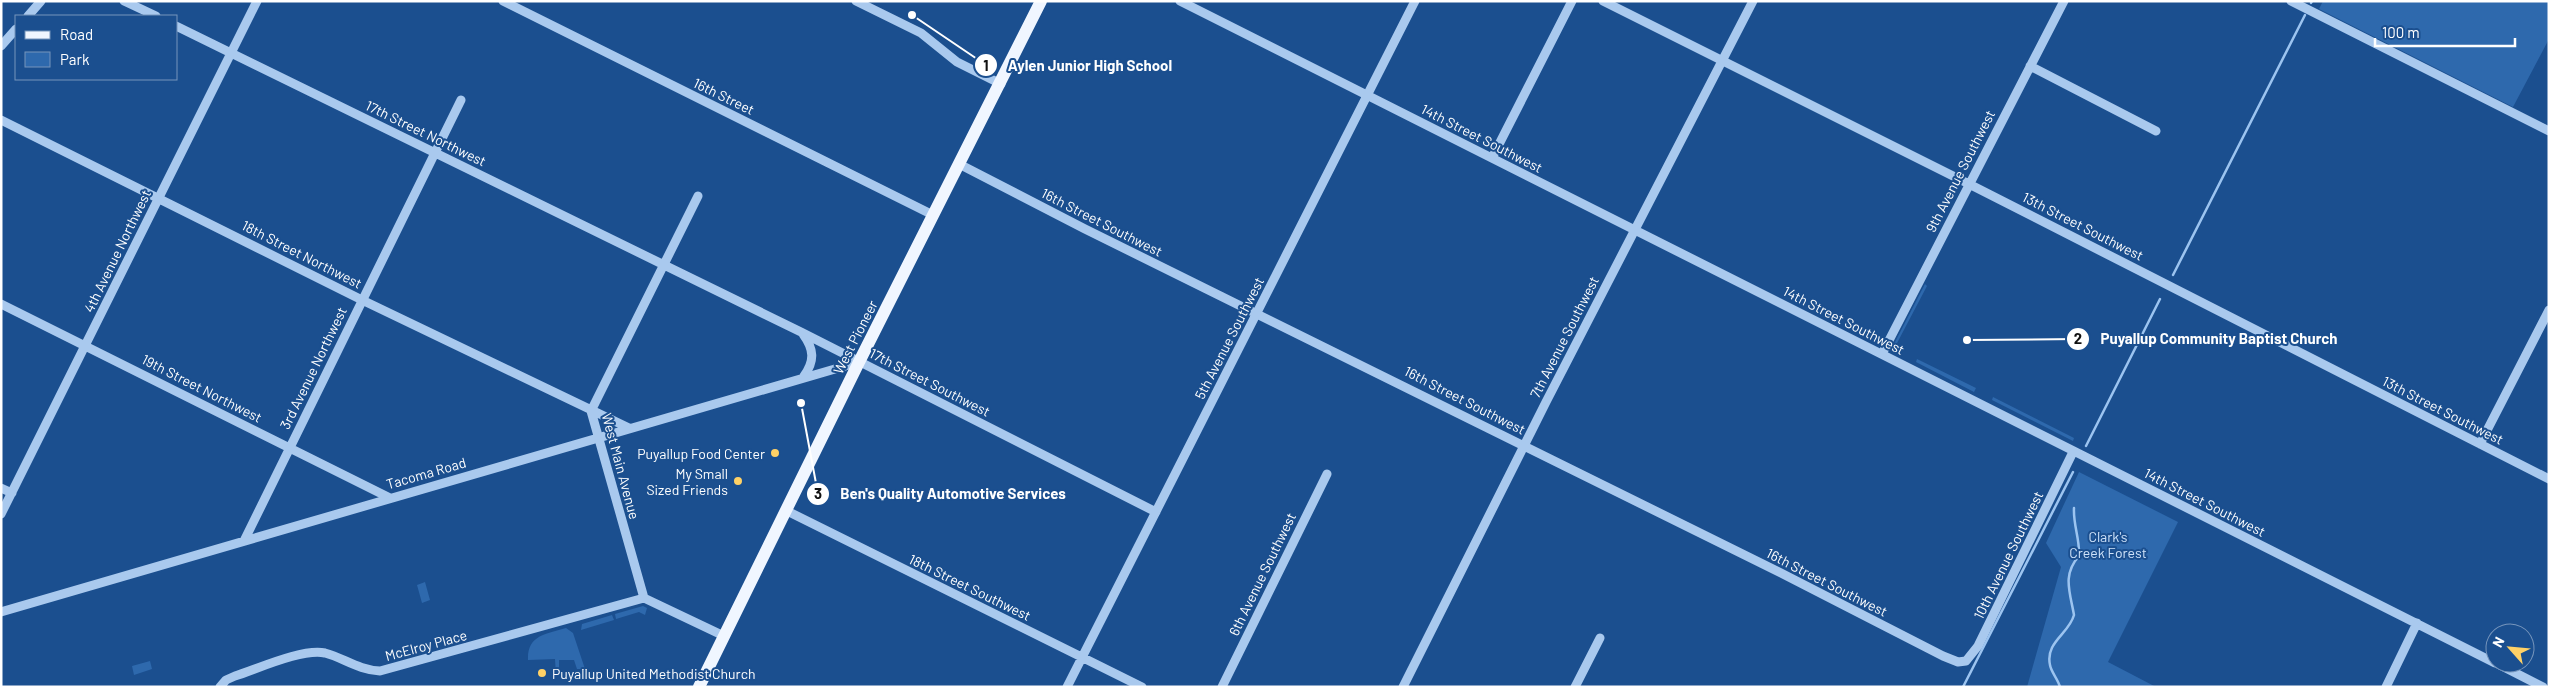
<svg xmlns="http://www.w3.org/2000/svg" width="2550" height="688" font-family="Barlow,sans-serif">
	<rect width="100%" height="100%" fill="#1b4f8f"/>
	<path fill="#2e69ad" d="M2323 1H2549V39L2513 107 2319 9Z
		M1925 284 1927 286 1896 345 1894 344Z
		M1917 359 1976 388 1974 392 1916 362Z
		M1993 397 2074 438 2073 441 1992 400Z
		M2079 472 2178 522 2108 662 2156 687H2027L2061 567 2046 543Z
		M425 582 430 600 422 603 417 585Z
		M643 606 647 608 645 615 639 612 616 619 615 614Z
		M612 615 614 620 581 630 582 624Z
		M566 628 573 633 585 669H577L574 660H559V675H556L555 659 528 660C527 635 546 634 566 628Z
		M150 661 152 669 134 675 132 666Z"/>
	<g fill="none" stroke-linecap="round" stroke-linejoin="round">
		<path stroke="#9cc4f0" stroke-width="2.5" d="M2311 3 2312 1
			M2173 275 2305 15
			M2086 446 2160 299
			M1963 687 2073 472
			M2060 687C2058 679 2051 672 2050 665 2045 642 2069 634 2074 615 2070 592 2062 575 2079 556 2080 539 2073 525 2074 508"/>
		<path stroke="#a9c9ee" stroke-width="9" d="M124 1 156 16
			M503 1 933 215
			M856 1 921 33 957 62 1001 84
			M1180 1 2495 663
			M1603 1 1969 184 2549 479
			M2291 1 2549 131
			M28 16 41 1
			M176 26 801 332 1156 512
			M1 46 16 29
			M2030 66 2156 131
			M1 120 362 300 629 428
			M1492 158 1572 1
			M959 164 1085 229 1781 573 1943 656 1958 662 1966 661 1978 646 2073 452
			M1 304 390 498
			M803 334C814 349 815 361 804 376
			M1882 354 2064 1
			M2480 444 2549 310
			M1 488 12 493
			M787 511 1142 687
			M1 514 257 1
			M244 541 461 100
			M644 598 591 411 698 196
			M644 598 724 636
			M1 612 859 362
			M2496 663 2543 687
			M220 687 226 680 235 676C257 669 303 648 325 653 344 658 358 670 380 671L644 598
			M1067 687 1415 1
			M1222 687 1327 474
			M1403 687 1546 402 1753 1
			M1575 687 1600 638
			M2386 687 2417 623"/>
		<path stroke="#f0f6ff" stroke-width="12" d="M699 687 859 362 1041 1"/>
	</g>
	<g fill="#ffd166" stroke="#1b4f8f" stroke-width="2">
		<circle cx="775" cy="453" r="5"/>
		<circle cx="738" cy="481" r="5"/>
		<circle cx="542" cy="673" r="5"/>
	</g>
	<g text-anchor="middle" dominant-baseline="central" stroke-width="4" stroke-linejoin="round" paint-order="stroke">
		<g font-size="14" fill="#fff" stroke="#1b4f8f">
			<text transform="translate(724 96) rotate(26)">16th Street</text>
			<text transform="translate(426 133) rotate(26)">17th Street Northwest</text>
			<text transform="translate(1482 138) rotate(27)">14th Street Southwest</text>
			<text transform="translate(1960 171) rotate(-63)">9th Avenue Southwest</text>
			<text transform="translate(1102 222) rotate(27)">16th Street Southwest</text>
			<text transform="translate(2083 226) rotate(27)">13th Street Southwest</text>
			<text transform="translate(117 251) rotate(-64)">4th Avenue Northwest</text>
			<text transform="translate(302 254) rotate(27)">18th Street Northwest</text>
			<text transform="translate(1844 320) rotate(27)">14th Street Southwest</text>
			<text transform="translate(855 337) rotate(-63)">West Pioneer</text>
			<text transform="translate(1564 337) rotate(-63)">7th Avenue Southwest</text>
			<text transform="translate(1229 338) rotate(-63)">5th Avenue Southwest</text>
			<text transform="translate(313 368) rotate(-64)">3rd Avenue Northwest</text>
			<text transform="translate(930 382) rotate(27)">17th Street Southwest</text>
			<text transform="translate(202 388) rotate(27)">19th Street Northwest</text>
			<text transform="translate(1465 400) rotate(27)">16th Street Southwest</text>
			<text transform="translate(2443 410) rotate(27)">13th Street Southwest</text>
			<text transform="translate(621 466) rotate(75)">West Main Avenue</text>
			<text transform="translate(426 473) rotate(-16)">Tacoma Road</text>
			<text transform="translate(2205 502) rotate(27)">14th Street Southwest</text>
			<text transform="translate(2008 555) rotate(-64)">10th Avenue Southwest</text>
			<text transform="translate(1262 574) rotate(-64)">6th Avenue Southwest</text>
			<text transform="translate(1827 582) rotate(27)">16th Street Southwest</text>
			<text transform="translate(970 587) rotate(26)">18th Street Southwest</text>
			<text transform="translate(426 645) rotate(-15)">McElroy Place</text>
		</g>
		<g font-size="14" fill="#fff" stroke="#1b4f8f" text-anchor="end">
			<text x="765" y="453">Puyallup Food Center</text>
			<text x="728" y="473">My Small<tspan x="728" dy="16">Sized Friends</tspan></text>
			<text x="552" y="673" text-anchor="start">Puyallup United Methodist Church</text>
		</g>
		<g font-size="14" fill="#cfe3fa" stroke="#1b4f8f">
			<text x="2108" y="536">Clark's<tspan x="2108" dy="16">Creek Forest</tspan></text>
		</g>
	</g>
	<path fill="none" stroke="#fff" stroke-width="2" d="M912 15L986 65M1967 340L2078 339M801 403L818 494"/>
	<g fill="#fff" stroke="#1b4f8f" stroke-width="2">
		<circle cx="912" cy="15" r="5"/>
		<circle cx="1967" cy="340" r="5"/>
		<circle cx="801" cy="403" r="5"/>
		<circle cx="986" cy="65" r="12"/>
		<circle cx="2078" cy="339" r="12"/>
		<circle cx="818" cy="494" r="12"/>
	</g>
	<g font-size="15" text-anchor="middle" font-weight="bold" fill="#111">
		<text x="986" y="71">1</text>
		<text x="2078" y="344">2</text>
		<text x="818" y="499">3</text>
	</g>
	<g font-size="15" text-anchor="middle" font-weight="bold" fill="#fff" stroke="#1b4f8f" stroke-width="4" stroke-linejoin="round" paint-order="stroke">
		<text x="1090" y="71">Aylen Junior High School</text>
		<text x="2219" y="344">Puyallup Community Baptist Church</text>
		<text x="953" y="499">Ben's Quality Automotive Services</text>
	</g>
	<rect width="2550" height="688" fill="none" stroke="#ffffff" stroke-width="5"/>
	<rect x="15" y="15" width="162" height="65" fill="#1b4f8f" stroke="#7695bc"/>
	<rect x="25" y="31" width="25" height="8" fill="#f0f6ff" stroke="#7695bc"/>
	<text x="60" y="40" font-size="15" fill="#ffffff">Road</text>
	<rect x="25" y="52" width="25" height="15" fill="#2e69ad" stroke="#7695bc"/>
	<text x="60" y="65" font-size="15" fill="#ffffff">Park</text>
	<g transform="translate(2510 648) rotate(297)"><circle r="24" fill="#1b4f8f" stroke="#7695bc"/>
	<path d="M0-4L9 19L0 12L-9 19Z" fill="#ffd166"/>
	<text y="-8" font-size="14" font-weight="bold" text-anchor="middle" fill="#ffffff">N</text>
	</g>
	<path d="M2375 38v8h140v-8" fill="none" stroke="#ffffff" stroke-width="2.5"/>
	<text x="2382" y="38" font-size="15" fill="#ffffff" stroke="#1b4f8f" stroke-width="4" paint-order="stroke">100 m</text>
</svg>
